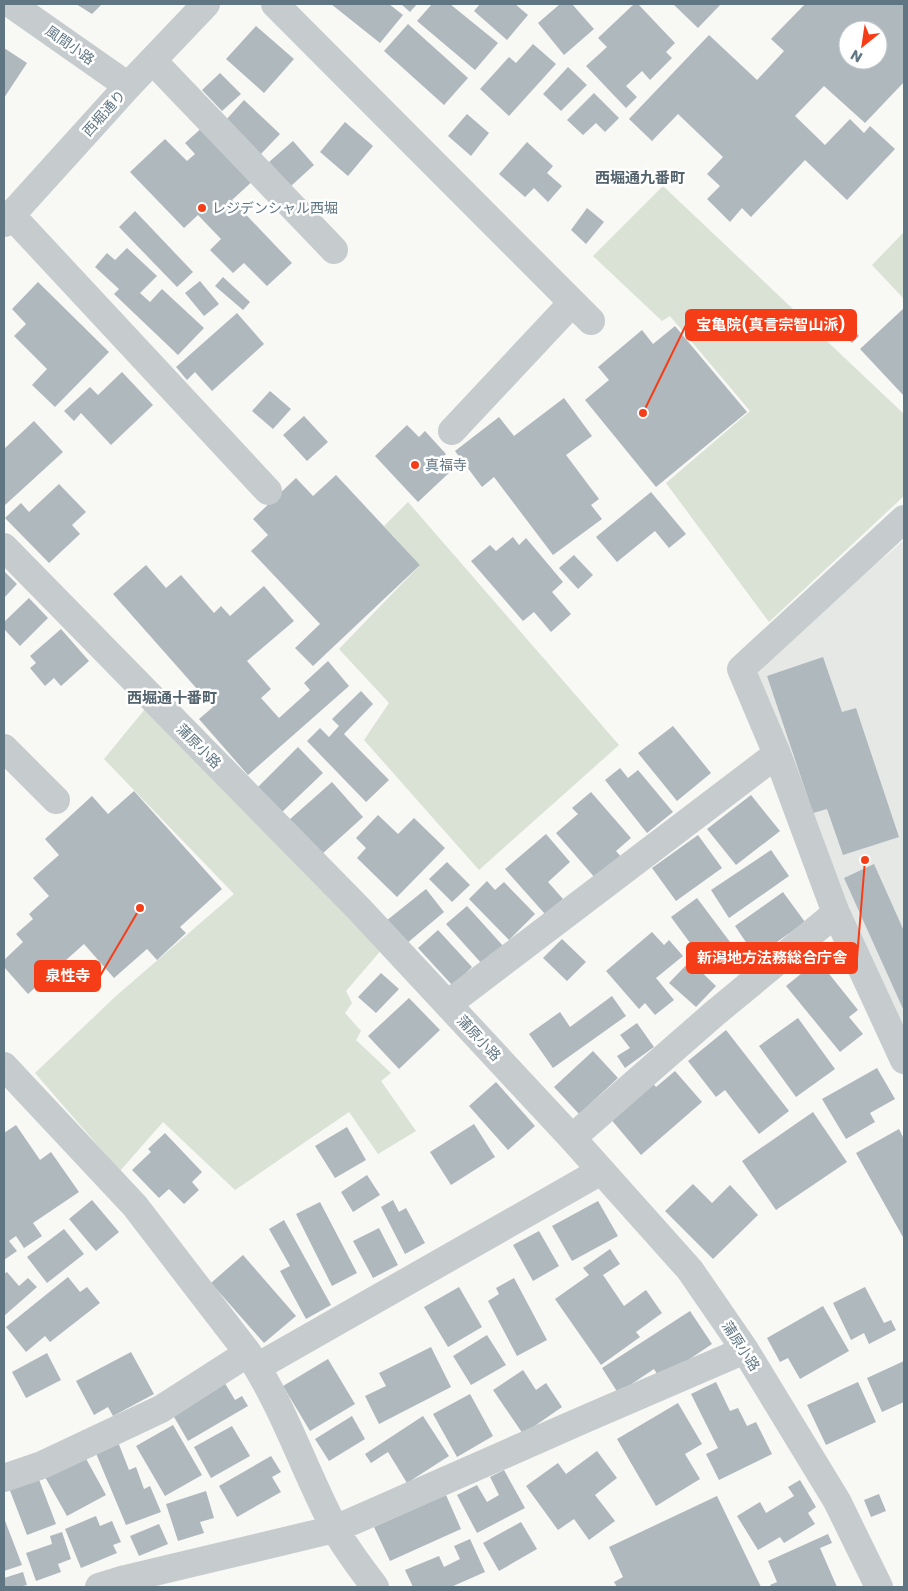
<svg xmlns="http://www.w3.org/2000/svg" width="908" height="1591" font-family="Poppins,'Noto Sans JP',sans-serif">
	<rect width="100%" height="100%" fill="#f8f8f5"/>
	<path fill="#e6e8e6" d="M904 540V1046L749 674Z"/>
	<path fill="#dae1d5" d="M663 186 904 414V496L769 622 666 483 750 411 670 316 662 321 593 256Z
		M904 232V299L872 265Z
		M408 502 619 745 479 870 364 740 389 703 339 649 420 565 384 526Z
		M145 709 383 948 346 991 352 1003 345 1013 361 1031 356 1040 391 1073 381 1081 416 1131 378 1154 349 1112 235 1190 163 1122 120 1171 35 1073 116 996 234 894 104 759Z"/>
	<path fill="#aeb8bd" fill-rule="evenodd" d="M76 4H102L92 14Z
		M331 4H389L403 15 380 43Z
		M401 4H417L410 12Z
		M432 4H450L498 43 475 70 417 21Z
		M480 4H515L528 15 507 40 474 11Z
		M560 4H572L594 29 564 55 538 23Z
		M634 4H638L675 43 666 52 672 58 650 80 642 71 626 86 637 97 626 108 586 66 607 47 598 38Z
		M673 4H721L698 28Z
		M805 4H904V82L865 123 824 86 795 116 825 145 850 119 864 133 870 126 895 149 847 200 805 160 751 217 742 208 730 222 707 199 720 186 707 174 723 157 678 114 652 141 629 119 709 35 757 80 784 51 771 39ZM848 30H878V60H848Z
		M408 24 468 78 444 105 384 51Z
		M256 26 294 59 264 93 226 59Z
		M533 44 556 64 509 116 480 89 509 57 516 63Z
		M4 48 27 63 4 98Z
		M568 67 587 85 561 111 543 94Z
		M220 73 241 94 222 111 202 90Z
		M594 93 619 118 605 132 596 123 583 135 567 120Z
		M244 100 280 134 260 155 225 121Z
		M467 114 489 133 471 156 448 136Z
		M345 122 373 146 348 176 320 152Z
		M205 125 256 178 232 200 292 263 267 286 244 263 233 273 210 250 221 239 198 215 184 228 130 172 165 139 187 161 195 154 185 143Z
		M293 141 314 165 291 186 269 162Z
		M527 142 553 166 547 173 562 186 548 202 534 188 525 197 499 174Z
		M587 208 604 222 586 244 571 230Z
		M135 211 193 272 177 287 119 227Z
		M127 248 157 276 140 293 150 302 162 289 204 328 178 355 114 294 119 289 95 267 107 253 115 260Z
		M223 277 250 302 243 310 215 286Z
		M200 281 219 304 204 316 185 293Z
		M38 282 109 352 55 407 32 385 47 369 14 336 26 324 12 309Z
		M904 308V396L860 349Z
		M237 313 264 344 212 391 195 372 187 380 176 367Z
		M840 315 859 336 852 343 832 322Z
		M675 326 747 412 656 487 585 400 609 380 598 367 642 330 653 344Z
		M122 372 153 405 111 445 81 413 74 421 64 411 90 387 98 395Z
		M270 391 291 409 273 429 252 411Z
		M564 398 592 436 566 455 599 499 591 505 602 519 553 555 494 477 482 487 455 451 499 417 514 436Z
		M304 416 328 442 307 461 283 435Z
		M34 421 63 452 4 506V449Z
		M407 425 419 437 425 431 446 454 440 459 451 471 418 502 375 456Z
		M336 475 420 565 313 666 295 648 320 624 251 551 268 535 253 519 296 478 313 496Z
		M59 484 86 512 72 525 80 534 49 563 5 518 21 503 29 512Z
		M651 492 686 534 669 548 655 531 617 562 596 537Z
		M513 537 519 545 526 538 563 582 552 592 571 614 551 632 534 612 523 621 471 561 490 545 496 551Z
		M574 555 593 575 578 589 559 568Z
		M146 565 166 588 181 575 214 613 221 606 230 616 264 586 294 621 247 661 271 689 261 698 279 718 310 690 304 683 328 661 349 686 248 775 199 719 213 707 113 594Z
		M4 571 17 584 4 598Z
		M29 598 48 618 20 646 4 629V622Z
		M61 629 89 661 61 686 54 678 45 686 30 668 36 663 30 656Z
		M823 657 842 712 856 708 899 837 843 855 827 809 813 813 767 676Z
		M361 691 373 704 344 734 389 780 366 802 307 741 320 728 329 737 339 726 332 719Z
		M673 726 711 773 677 801 638 753Z
		M298 747 323 773 281 813 257 788Z
		M620 768 628 778 638 770 673 812 647 833 605 780Z
		M332 782 363 817 321 855 289 820Z
		M134 791 222 889 180 927 186 933 157 960 147 949 114 978 84 944 28 994 4 967V960L23 942 16 934 33 919 29 914 49 896 33 878 59 855 45 839 92 796 108 814Z
		M591 792 631 838 616 851 622 858 596 879 556 833 578 814 572 808Z
		M751 795 780 831 736 865 707 829Z
		M378 815 398 834 414 818 445 848 397 897 357 858 366 848 356 838Z
		M546 834 570 862 548 882 563 899 545 914 505 869Z
		M698 835 722 868 676 901 652 868Z
		M771 850 789 876 729 918 711 890Z
		M447 862 470 885 452 902 429 879Z
		M874 864 904 931V1011L844 878Z
		M487 881 495 890 504 882 535 914 509 940 469 899Z
		M426 889 444 912 406 944 386 921Z
		M783 892 805 922 756 957 735 926Z
		M697 898 730 942 704 962 671 917Z
		M467 906 504 947 483 965 446 924Z
		M438 930 472 967 453 986 418 948Z
		M652 932 664 945 669 940 683 956 656 978 674 1000 655 1015 645 1003 639 1009 606 971Z
		M562 939 586 962 567 981 543 958Z
		M818 960 858 1010 849 1017 863 1034 840 1052 786 986Z
		M690 961 716 986 696 1007 669 983Z
		M381 973 399 989 376 1013 358 997Z
		M612 996 626 1016 553 1068 529 1034 560 1012 570 1027Z
		M409 998 440 1030 399 1069 368 1036Z
		M798 1018 835 1069 796 1097 759 1046Z
		M637 1023 654 1047 625 1068 617 1056 630 1048 620 1035Z
		M726 1030 789 1111 759 1134 725 1090 716 1097 688 1061Z
		M593 1051 618 1078 579 1114 554 1087Z
		M877 1068 895 1099 870 1113 875 1122 846 1139 822 1099Z
		M675 1071 702 1102 641 1155 609 1117 651 1081 656 1087Z
		M496 1082 535 1126 508 1150 469 1106Z
		M813 1112 847 1162 776 1210 742 1161Z
		M474 1124 495 1157 451 1185 430 1152Z
		M16 1125 40 1160 51 1152 79 1192 33 1223 42 1236 24 1248 16 1236 9 1241 17 1251 4 1260V1133Z
		M347 1127 366 1160 335 1178 315 1146Z
		M899 1129 904 1139V1239L856 1153Z
		M165 1133 202 1172 192 1182 199 1190 184 1204 169 1189 159 1198 132 1170 151 1152 148 1149Z
		M367 1175 380 1195 353 1212 341 1192Z
		M693 1184 712 1203 730 1185 758 1215 713 1259 665 1211Z
		M92 1200 119 1232 96 1251 69 1219Z
		M393 1200 399 1212 406 1208 425 1243 405 1254 381 1207Z
		M598 1201 618 1236 572 1261 552 1226Z
		M320 1202 357 1273 332 1286 296 1214Z
		M284 1220 331 1305 306 1319 280 1271 290 1266 269 1229Z
		M379 1228 398 1265 373 1278 353 1241Z
		M64 1229 84 1254 47 1283 27 1257Z
		M539 1231 559 1266 533 1281 513 1245Z
		M610 1249 620 1264 603 1275 624 1306 646 1290 662 1313 636 1332 640 1337 601 1365 555 1299 589 1275 583 1268Z
		M243 1255 296 1316 264 1343 211 1283Z
		M7 1272 19 1286 28 1278 37 1287 4 1316V1274Z
		M68 1277 80 1292 87 1287 100 1303 50 1342 45 1336 26 1352 6 1327Z
		M514 1278 547 1340 517 1356 488 1301 499 1294 496 1288Z
		M459 1287 482 1327 448 1347 424 1307Z
		M865 1287 884 1323 891 1320 896 1330 869 1344 864 1333 851 1340 833 1303Z
		M823 1306 849 1351 800 1379 788 1358 780 1362 767 1338Z
		M690 1311 712 1344 660 1379 654 1369 618 1393 602 1368Z
		M487 1335 506 1365 471 1385 453 1356Z
		M431 1347 451 1387 379 1424 365 1396 386 1386 379 1373Z
		M131 1352 154 1394 113 1416 108 1407 94 1415 76 1381Z
		M47 1353 61 1380 26 1398 12 1372Z
		M328 1359 355 1404 310 1431 283 1386Z
		M904 1361V1402L882 1412 867 1378Z
		M523 1370 536 1390 546 1383 562 1407 523 1434 493 1390Z
		M223 1380 235 1400 242 1396 248 1406 188 1441 170 1410Z
		M716 1382 730 1411 738 1408 747 1426 756 1422 772 1454 719 1480 706 1454 718 1448 691 1394Z
		M858 1382 876 1422 826 1445 807 1405Z
		M470 1394 493 1436 457 1457 433 1414Z
		M678 1403 702 1444 685 1454 700 1479 656 1506 617 1439Z
		M352 1416 365 1439 329 1461 315 1439Z
		M423 1416 449 1456 407 1483 388 1452 371 1463 365 1454Z
		M173 1425 202 1475 165 1496 136 1446Z
		M232 1426 250 1456 211 1478 194 1447Z
		M118 1442 129 1470 136 1467 144 1489 150 1486 161 1512 126 1525 95 1451Z
		M597 1451 617 1478 595 1495 615 1521 589 1540 574 1519 558 1530 526 1486 558 1463 566 1474Z
		M84 1455 106 1495 67 1516 45 1477Z
		M271 1456 281 1472 272 1477 281 1492 237 1517 219 1486Z
		M504 1470 525 1508 477 1533 457 1495 477 1485 487 1502 499 1495 490 1477Z
		M38 1477 56 1524 27 1535 9 1488Z
		M800 1480 816 1507 808 1513 815 1524 784 1543 780 1537 758 1550 737 1516 760 1502 766 1513 794 1496 788 1487Z
		M206 1491 214 1518 200 1522 204 1533 178 1541 166 1504Z
		M879 1494 886 1511 871 1517 864 1500Z
		M446 1495 461 1529 390 1561 374 1527Z
		M717 1496 761 1587H617L614 1582 623 1577 609 1547Z
		M96 1516 100 1526 112 1521 121 1542 113 1545 117 1553 81 1568 65 1529Z
		M4 1518 22 1565 4 1571Z
		M521 1522 537 1549 499 1571 483 1543Z
		M159 1524 168 1544 139 1556 130 1536Z
		M62 1532 71 1559 58 1564 61 1572 36 1581 26 1553 52 1544 50 1536Z
		M828 1534 832 1543 820 1548 837 1587H771L770 1585 777 1582 768 1561Z
		M470 1539 485 1572 451 1587H413L405 1570 439 1556 444 1567 460 1559 454 1546Z
		M23 1572 27 1585 18 1587H4V1578Z"/>
	<g fill="none" stroke-linecap="round" stroke-linejoin="round">
		<path stroke="#c6cbce" stroke-width="28" d="M11 4 128 86
			M275 4 591 321
			M153 61 334 250
			M11 215 268 491
			M4 223 128 86 206 4
			M452 431 572 303
			M904 519 741 669 777 754 836 913 904 1060
			M4 547 359 909 572 1138 690 1270 745 1350 837 1501 879 1587
			M4 748 56 800
			M448 1004 777 754
			M4 1066 135 1206 248 1353C284 1407 304 1470 334 1527 345 1548 361 1568 375 1587
			M572 1138 715 1013 836 913
			M257 1367 601 1171
			M4 1478 42 1465 161 1409 248 1353
			M99 1587 125 1579 335 1529 585 1419 745 1350"/>
	</g>
	<g fill="#f53e18" stroke="#fff" stroke-width="2">
		<circle cx="202" cy="208" r="5"/>
		<circle cx="415" cy="465" r="5"/>
	</g>
	<g text-anchor="middle" dominant-baseline="central" stroke-width="5" stroke-linejoin="round" paint-order="stroke">
		<g font-size="14" fill="#607683" stroke="#fff">
			<text transform="translate(70 45) rotate(35)">風間小路</text>
			<text transform="translate(104 113) rotate(-48)">西堀通り</text>
			<text transform="translate(199 746) rotate(45)">蒲原小路</text>
			<text transform="translate(479 1038) rotate(47)">蒲原小路</text>
			<text transform="translate(741 1346) rotate(57)">蒲原小路</text>
		</g>
		<g font-size="14" fill="#607683" stroke="#fff" text-anchor="start">
			<text x="212" y="208">レジデンシャル西堀</text>
			<text x="425" y="465">真福寺</text>
		</g>
		<g font-size="15" font-weight="bold" fill="#53636d" stroke="#fff">
			<text x="640" y="177">西堀通九番町</text>
			<text x="172" y="697">西堀通十番町</text>
		</g>
	</g>
	<path fill="none" stroke="#f53e18" stroke-width="2" d="M643 413L686 325M865 860L857 958M140 908L100 976"/>
	<g fill="#f53e18" stroke="#fff" stroke-width="2">
		<circle cx="643" cy="413" r="5"/>
		<circle cx="865" cy="860" r="5"/>
		<circle cx="140" cy="908" r="5"/>
	</g>
	<g fill="#f53e18" stroke="#f53e18" stroke-width="2">
		<rect x="686" y="310" width="170" height="30" rx="5"/>
		<rect x="687" y="943" width="170" height="30" rx="5"/>
		<rect x="35" y="961" width="65" height="30" rx="5"/>
	</g>
	<g font-size="15" text-anchor="middle" font-weight="bold" fill="#fff">
		<text x="771" y="330">宝亀院(真言宗智山派)</text>
		<text x="772" y="963">新潟地方法務総合庁舎</text>
		<text x="68" y="981">泉性寺</text>
	</g>
	<rect width="908" height="1591" fill="none" stroke="#607683" stroke-width="10"/>
	<g transform="translate(863 45) rotate(210)"><circle r="24" fill="#ffffff" stroke="#bfc8cd"/>
	<path d="M0-4L9 19L0 12L-9 19Z" fill="#f53e18"/>
	<text y="-8" font-size="14" font-weight="bold" text-anchor="middle" fill="#607683">N</text>
	</g>
</svg>
